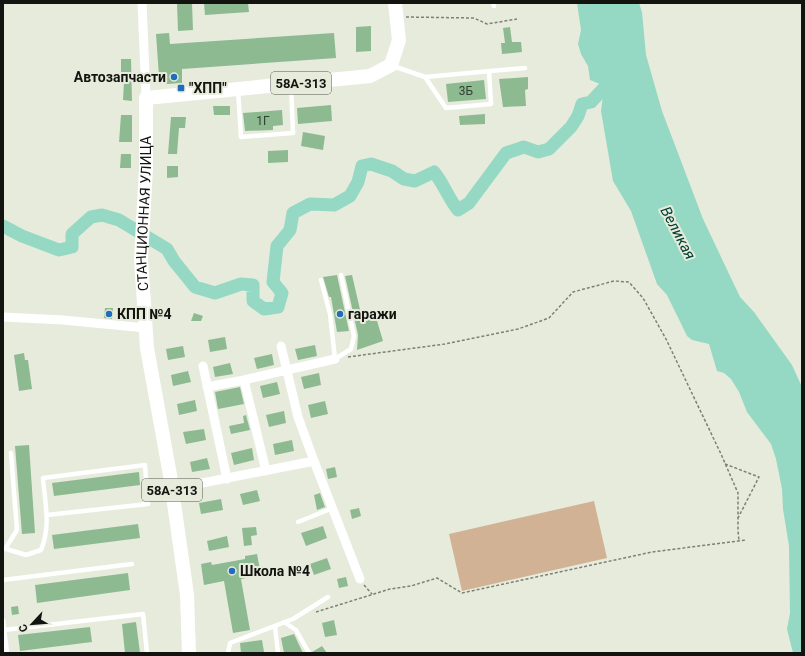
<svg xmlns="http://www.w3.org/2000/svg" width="805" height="656" font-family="Roboto,sans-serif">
	<rect width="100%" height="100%" fill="#e7ebdc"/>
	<path fill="#d1b295" d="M594 501 607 558 462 591 449 534Z"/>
	<path fill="#95d9c4" d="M577 3H639L642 12 646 55 662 111 703 219 740 297 754 312 792 365 802 387V653H793L787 629 790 613 789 546 783 509 782 489 776 459 771 444 747 412 739 392 731 379 724 373 717 371 709 344 692 340 687 336 667 295 657 284 631 211 613 181 601 111 604 88 600 84 590 80 588 66 581 54 578 44 581 30Z"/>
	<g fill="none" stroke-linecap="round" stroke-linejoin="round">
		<path stroke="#95d9c4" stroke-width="13" d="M3 226 22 236 59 250 72 247V234L91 217 102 215 119 220 167 249 174 261 195 287 215 293 241 284 253 285V301L264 309 278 307 282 293 273 282 277 246 290 230 293 213 310 204 334 205 350 196 358 182 362 166 371 164 392 171 404 179 415 181 434 172C444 184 448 198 458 210L469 203 506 153 524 147 538 152 549 149 571 127 578 116 582 104 591 102 604 88 621 85"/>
	</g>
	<path fill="#8eba91" d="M177 3H192L193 30 178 31Z
		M204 3H248L249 12 205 15Z
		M371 26V51L356 52V27Z
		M510 27 512 42H521L522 52 502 54 501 43H505L503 28Z
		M169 33 170 44 334 33 336 58 182 69V83L167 84 159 77 156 34Z
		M121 59H131L132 101 123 100 124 82H121Z
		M528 77V89L525 90 526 106 503 107 499 79Z
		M484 80 486 99 448 102 446 84Z
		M331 105 332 121 298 124 297 108Z
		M213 106H230V115H214Z
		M282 110 283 125 273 126V130L245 131 243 113Z
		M485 114V124L460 125 459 116Z
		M121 115H132V142H119Z
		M171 117H186L185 128H179L177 154H168Z
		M303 132 325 136 323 150 301 146Z
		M288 150V162L268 163V151Z
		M121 154H131V168H120Z
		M167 166H178V177L167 178Z
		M337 275 349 331 337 332 331 297H329L323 277Z
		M352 275 362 318 375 314 383 341 357 350 358 335 345 276Z
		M105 308H113L112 319 104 318Z
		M194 313 203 316 201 321H191Z
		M225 337 227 349 210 352 208 340Z
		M315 345 317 356 298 360 295 349Z
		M183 346 185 357 168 360 166 349Z
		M24 353 25 360H28L32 389 19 391 14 355Z
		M272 354 274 365 257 369 254 358Z
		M230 363 233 374 215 377 213 367Z
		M188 371 191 382 173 386 171 375Z
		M319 373 321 385 304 389 301 377Z
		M277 382 280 394 263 398 260 386Z
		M240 387 244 404 218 409 215 392Z
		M195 400 197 411 179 415 177 404Z
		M325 401 328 414 311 418 308 405Z
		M284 411 286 423 269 427 266 415Z
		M246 415 250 430 231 434 229 426 244 423 243 416Z
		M204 429 206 440 186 444 183 432Z
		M292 440 294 451 275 455 273 444Z
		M29 445 35 533 22 534 15 446Z
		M252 448 254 460 234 465 231 453Z
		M207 458 210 469 192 472 190 462Z
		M335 467 337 477 328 479 326 469Z
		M139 472 140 485 54 496 52 483Z
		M257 490 260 501 243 505 240 494Z
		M320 493 325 507 317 510 314 495Z
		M221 499 223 510 201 514 199 503Z
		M359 508 361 516 352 519 350 510Z
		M138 524 140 538 54 549 52 535Z
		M323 526 327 538 306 546 301 533Z
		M256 527 257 535 251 536 252 545 244 546 242 528Z
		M227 536 229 547 209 551 207 541Z
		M257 554 261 575 241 579 250 630 233 633 224 581 204 585 201 564 211 562 212 565 245 559V556Z
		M327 558 331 569 314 575 310 564Z
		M128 573 130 590 37 603 35 585Z
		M346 577 348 586 339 588 337 579Z
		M18 606 19 614 12 615 11 607Z
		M334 620 337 635 325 637 322 623Z
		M136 622 140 653H125L122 624Z
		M90 627 92 642 20 651 18 635Z
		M294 634 303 653H284L281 638Z
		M262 640 264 652 241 653 240 643Z
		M322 646 327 653H313L312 652Z"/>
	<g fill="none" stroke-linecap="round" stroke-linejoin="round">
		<path stroke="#7d8076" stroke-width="1.5" stroke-dasharray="3 2" stroke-linecap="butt" d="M406 17 474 18 487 24 517 19
			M348 357 445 344 518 329 549 318 573 292 614 281 629 282 643 298 666 339 721 454 738 493V531L739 541
			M725 464 759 477 738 518
			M364 585 372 594
			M316 612 390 589 411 586 437 578 462 593 652 552 746 540"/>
		<path stroke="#fff" stroke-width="4.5" d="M493 3 494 6
			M393 66 425 77 446 108 491 104 489 71
			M425 77 525 68
			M238 90 241 137 293 133 291 85
			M321 280 330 314 335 359
			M335 359 351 349 354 336 341 275
			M298 522 328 510 332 507
			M3 548 26 555 41 550C51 527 45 503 43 478L145 465 148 504 47 515
			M5 549 17 530 11 453
			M3 580 132 564
			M3 620 7 653
			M284 622 296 630 309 653
			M275 626 278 653
			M4 630 143 614 147 653
			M228 653 230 643 293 619 328 597"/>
		<path stroke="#fff" stroke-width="9" d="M142 3 146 98
			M3 317 63 320 146 328
			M203 366 227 479
			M244 380 335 359
			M207 387 244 380 266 471
			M314 461 360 579
			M172 489 314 461 298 417 281 346"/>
		<path stroke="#fff" stroke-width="14" id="s1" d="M189 653 187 595 170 475 147 348 141 259 146 168V98L370 76 391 65 399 40 395 3"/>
	</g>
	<g fill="#216cbb" stroke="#e7ebdc" stroke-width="1.5">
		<circle cx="174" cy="77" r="4"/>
		<rect x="177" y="84" width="8" height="8" rx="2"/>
		<circle cx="109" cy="314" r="4"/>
		<circle cx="340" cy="314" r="4"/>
		<circle cx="232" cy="571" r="4"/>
	</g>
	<g text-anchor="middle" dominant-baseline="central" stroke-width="4" stroke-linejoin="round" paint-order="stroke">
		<g font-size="12" fill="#323e30">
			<text x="466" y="91">3Б</text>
			<text x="263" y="121">1Г</text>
		</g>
		<g fill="#e7ebdc" stroke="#53544c" stroke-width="1">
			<rect x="271" y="72" width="60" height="22" rx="3"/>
			<rect x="142" y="479" width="60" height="22" rx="3"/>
		</g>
		<g font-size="13" font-weight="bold" fill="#13140f">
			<text x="301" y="83">58А-313</text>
			<text x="172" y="490">58А-313</text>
		</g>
		<g font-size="14" font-weight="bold" fill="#13140f" stroke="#e7ebdc" text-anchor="start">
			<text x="166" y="77" text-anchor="end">Автозапчасти</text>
			<text x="189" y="88">"ХПП"</text>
			<text x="117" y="314">КПП №4</text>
			<text x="348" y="314">гаражи</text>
			<text x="240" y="571">Школа №4</text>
		</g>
		<g font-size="14" fill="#13140f" stroke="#e7ebdc">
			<text stroke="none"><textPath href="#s1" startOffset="443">СТАНЦИОННАЯ УЛИЦА</textPath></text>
		</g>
		<g font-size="15" font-style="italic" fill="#014033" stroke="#e7ebdc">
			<text transform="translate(678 233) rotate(62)">Великая</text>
		</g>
	</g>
	<rect width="805" height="656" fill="none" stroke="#13140f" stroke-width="8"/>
	<g transform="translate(32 624) rotate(244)" stroke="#e7ebdc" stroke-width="3" paint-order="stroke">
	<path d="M0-3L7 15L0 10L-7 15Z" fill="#13140f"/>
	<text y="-6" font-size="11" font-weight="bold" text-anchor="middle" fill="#13140f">С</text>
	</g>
</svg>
